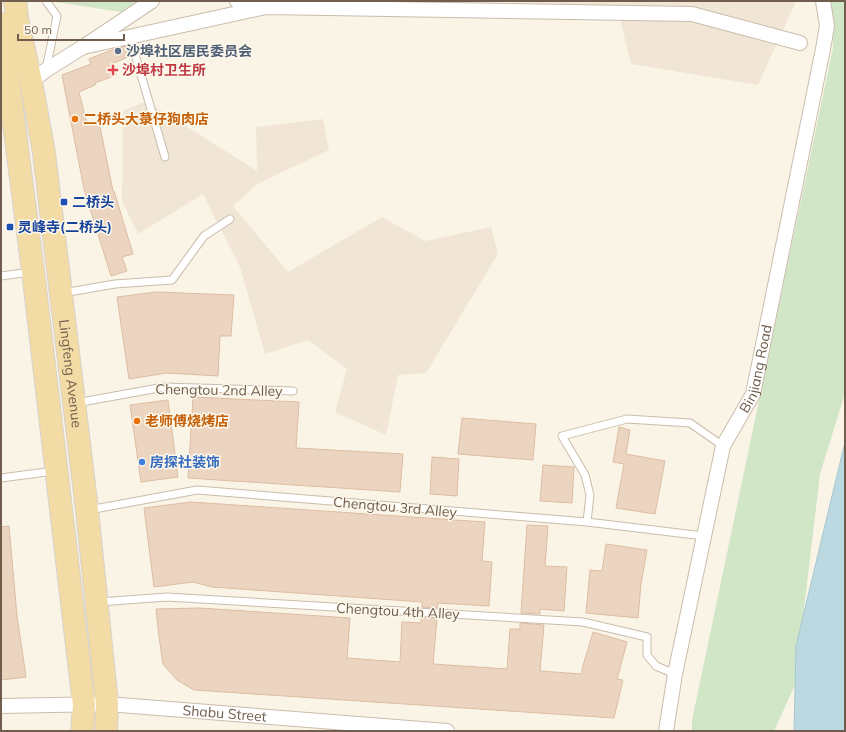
<svg xmlns="http://www.w3.org/2000/svg" width="846" height="732" font-family="Mulish,'Noto Sans SC',sans-serif">
	<rect width="100%" height="100%" fill="#faf4e6"/>
	<path fill="#f1e6d5" d="M484 1H796L758 85 631 64 617 6Z
		M146 101 257 171 256 127 323 119 329 150 257 184 233 206 288 272 382 217 425 241 491 227 498 254 426 373 398 375 386 435 335 412 347 369 308 340 265 354 240 267 203 194 138 234 122 201 123 111Z"/>
	<path fill="#d0e6c6" d="M55 1H138L121 12 56 2Z
		M828 1H845V393L820 474 795 685 774 731H692V720L833 48 832 14Z"/>
	<path fill="#bcd9e1" stroke="#a4c7d2" d="M845 442V731H794L796 646Z"/>
	<path fill="#ecd5c0" stroke="#ddbda2" d="M127 46 130 56 112 64 116 75 95 83V85L79 92 87 124 99 122 113 191H114L133 254 122 257 127 271 111 276 84 189 62 75 91 64 89 59 114 49Z
		M156 292 234 295 231 336H220L218 376 167 373 129 379 117 297Z
		M193 397 299 402 296 448 403 454 400 492 188 478Z
		M168 400 178 477 141 482 130 405Z
		M462 418 536 424 533 460 458 454Z
		M619 427 630 430 626 454 665 461 655 514 616 508 624 464 613 462Z
		M432 457 459 459 457 496 430 494Z
		M543 465 574 467 572 503 540 501Z
		M191 502 485 522 482 561 492 562 489 606 438 603 437 608 422 607V602L212 587 193 582 154 587 144 508Z
		M527 525 548 526 545 566 567 567 564 611 540 609V614L521 613Z
		M9 526 17 616 26 677 1 680V527Z
		M606 544 647 550 641 584 638 618 586 613 590 570 602 571Z
		M200 608 350 618 347 658 400 662 402 622 421 623V617L437 618 433 664 507 669 510 629H520V623L544 625 540 671 582 674V669L593 632 627 642 617 679 623 680 614 718 194 690 177 680 163 664 159 637 156 609Z"/>
	<g fill="none" stroke-linecap="round" stroke-linejoin="round">
		<g stroke="#cabcad" stroke-width="9">
			<path id="lane" d="M130 37 165 157
				M46 69 57 16 46 1
				M1 276 30 272
				M63 293 115 284 172 280 204 236 230 219
				M76 403 164 387 293 391
				M1 478 54 471
				M89 510 197 490 587 522 704 536
				M587 522 590 495 585 475 562 436 627 419 690 423 723 446
				M99 602 167 597 583 622 647 637V655L656 666 675 674"/>
		</g>
		<g stroke="#cabcad" stroke-width="16">
			<g id="street">
				<path d="M237 1 261 6"/>
				<path d="M83 47 266 7 692 14 800 43"/>
				<path d="M31 82 46 70 83 47 152 1"/>
				<path id="s1" d="M1 706 107 704 447 731"/>
				<path id="s2" d="M666 731 675 674 723 446 753 394 823 49 827 26 823 1"/>
			</g>
		</g>
		<g stroke="#d7d2cd" stroke-width="24">
			<g id="primary">
				<path id="s3" d="M15 1 17 18 31 82 44 153 87 510 107 704 106 731"/>
				<path d="M1 24 33 271 84 705 82 731"/>
			</g>
		</g>
		<use href="#lane" stroke="#fff" stroke-width="7"/>
		<use href="#street" stroke="#fff" stroke-width="14"/>
		<use href="#primary" stroke="#f2dba5" stroke-width="22"/>
	</g>
	<circle fill="#5c6f8a" stroke="#fdf8ec" stroke-width="1.5" cx="118" cy="51" r="4"/>
	<path fill="#e0444e" stroke="#fdf8ec" stroke-width="1.5" d="M111 64h4v4h4v4h-4v4h-4v-4h-4v-4h4z"/>
	<g fill="#e8710a" stroke="#fdf8ec" stroke-width="1.5">
		<circle cx="75" cy="119" r="4"/>
		<circle cx="137" cy="421" r="4"/>
	</g>
	<g fill="#1a4fb4" stroke="#fdf8ec" stroke-width="1.5">
		<rect x="60" y="198" width="8" height="8" rx="2"/>
		<rect x="6" y="223" width="8" height="8" rx="2"/>
	</g>
	<circle fill="#3f7fe0" stroke="#fdf8ec" stroke-width="1.5" cx="142" cy="462" r="4"/>
	<g text-anchor="middle" dominant-baseline="central" stroke-width="3" stroke-linejoin="round" paint-order="stroke">
		<g font-size="14" font-weight="bold" fill="#4e5e75" stroke="#fdf8ec" text-anchor="start">
			<text x="126" y="51">沙埠社区居民委员会</text>
		</g>
		<g font-size="14" font-weight="bold" fill="#be3a42" stroke="#fdf8ec" text-anchor="start">
			<text x="122" y="70">沙埠村卫生所</text>
		</g>
		<g font-size="14" font-weight="bold" fill="#c56008" stroke="#fdf8ec" text-anchor="start">
			<text x="83" y="119">二桥头大菉仔狗肉店</text>
			<text x="145" y="421">老师傅烧烤店</text>
		</g>
		<g font-size="14" font-weight="bold" fill="#164399" stroke="#fdf8ec" text-anchor="start">
			<text x="72" y="202">二桥头</text>
			<text x="18" y="227">灵峰寺(二桥头)</text>
		</g>
		<g font-size="14" fill="#705d4d" stroke="#fdf8ec">
			<text stroke="none"><textPath href="#s2" startOffset="376">Binjiang Road</textPath></text>
			<text stroke="none"><textPath href="#s3" startOffset="377">Lingfeng Avenue</textPath></text>
			<text transform="translate(219 390) rotate(1)">Chengtou 2nd Alley</text>
			<text transform="translate(395 507) rotate(5)">Chengtou 3rd Alley</text>
			<text transform="translate(398 611) rotate(3)">Chengtou 4th Alley</text>
			<text stroke="none"><textPath href="#s1" startOffset="224">Shabu Street</textPath></text>
		</g>
		<g font-size="14" font-weight="bold" fill="#366cbe" stroke="#fdf8ec" text-anchor="start">
			<text x="150" y="462">房探社装饰</text>
		</g>
	</g>
	<rect width="846" height="732" fill="none" stroke="#705d4d" stroke-width="4"/>
	<path d="M18 34v6h106v-6" fill="none" stroke="#705d4d" stroke-width="2"/>
	<text x="24" y="34" font-size="12" fill="#705d4d" stroke="#fdf8ec" stroke-width="3" paint-order="stroke">50 m</text>
</svg>
